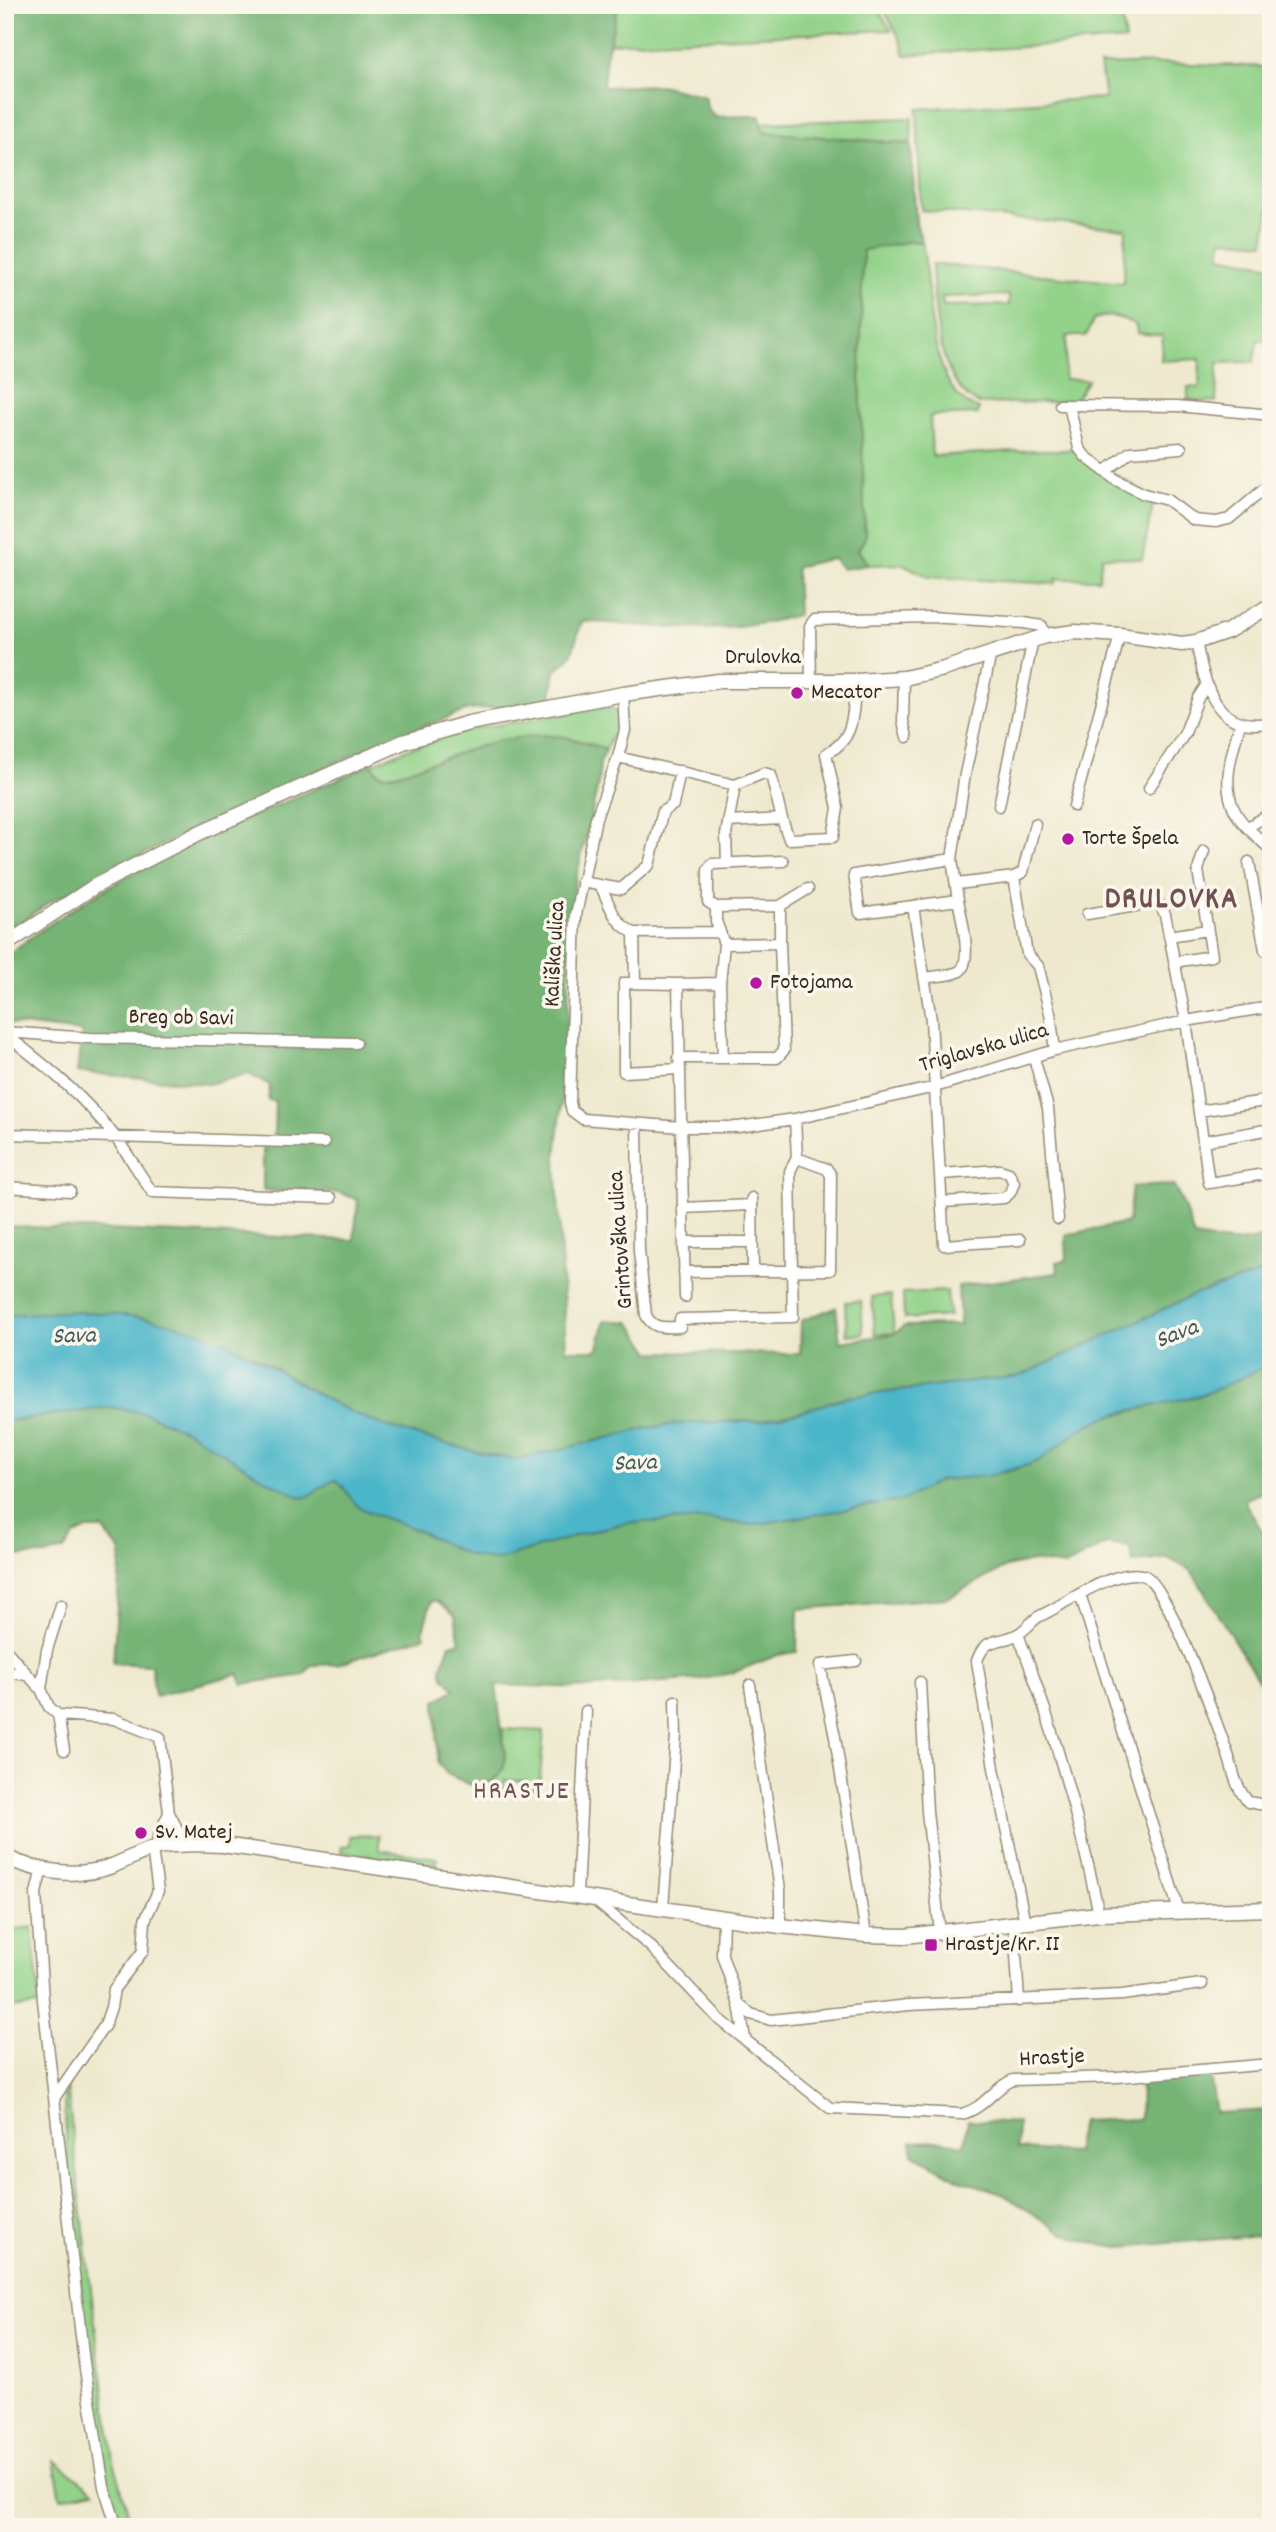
<svg xmlns="http://www.w3.org/2000/svg" width="1276" height="2532" font-family="Dekko,sans-serif">
	<rect width="100%" height="100%" fill="#fbf7ec"/>
	<filter id="ink" filterUnits="userSpaceOnUse"><feTurbulence type="fractalNoise" baseFrequency=".0143" numOctaves="2"/><feDisplacementMap in="SourceGraphic" scale="14" xChannelSelector="R" yChannelSelector="G"/><feConvolveMatrix kernelMatrix="1 2 1 2 8 2 1 2 1" color-interpolation-filters="sRGB"/></filter>
	<filter id="wash" filterUnits="userSpaceOnUse"><feTurbulence type="fractalNoise" baseFrequency=".00686" numOctaves="4" result="noise"/><feDisplacementMap in="SourceGraphic" scale="28" xChannelSelector="R" yChannelSelector="G"/><feGaussianBlur stdDeviation="1.57" result="paint"/><feColorMatrix in="noise" values="0 0 0 0 0 0 0 0 0 0 0 0 0 0 0 0 0 1.4 0 .05"/><feComposite in="paint" operator="in"/></filter>
	<g filter="url(#wash)">
		<rect width="100%" height="100%" fill="#eee9ce"/>
		<path fill="#92d289" stroke="#667e54" stroke-width="2" fill-rule="evenodd" d="M618 5H875L891 30 609 43Z
			M881 5H1120L1125 40 905 55 899 37Z
			M1164 63 1271 67V197L1264 243 1222 239 1220 256 1271 266 1267 300 1271 301V341L1257 340 1254 362 1218 363 1216 402 1188 400V387L1199 388 1200 359 1161 361 1163 336 1137 333 1136 325C1121 318 1110 313 1094 319L1086 336H1067L1064 379 1088 380 1074 401 979 404C935 383 935 306 932 264L1123 283 1126 229 921 210 917 109 1105 98 1100 65ZM1009 295V305L943 306 942 297Z
			M912 118 911 144 763 132 761 123Z
			M913 241 922 242C931 287 926 394 979 409L978 414 930 416 932 456 1034 450H1077L1154 499 1142 559 1102 556 1099 579H1056L1055 584 928 577 903 564 868 565 858 550 865 538 860 372 863 250Z
			M599 708H613L619 715 618 730 615 736 611 737 606 750C535 716 465 753 396 774 384 776 378 776 372 764L407 749 472 729Z
			M947 1291 949 1316 904 1319 903 1293Z
			M891 1295 894 1333 875 1334 872 1297Z
			M861 1301 863 1334 847 1335 845 1302Z
			M502 1729 544 1731 539 1789 529 1788 527 1781 505 1780 503 1791 485 1785 499 1776 505 1756Z
			M379 1835V1850L437 1858 436 1866 341 1852 342 1846 350 1845V1836Z
			M32 1927 40 2005 9 2008 5 1974V1931Z
			M67 2087 98 2348 114 2461 132 2527H121L108 2483 89 2363 69 2177 64 2104V2093Z
			M54 2460 92 2489 95 2491 61 2498Z"/>
		<path fill="#75b475" stroke="#586f4a" stroke-width="2" d="M5 5H618L606 57 603 85 606 87 660 85 705 96 707 107 715 117 760 116 763 132 911 144 916 223 922 242 913 241 863 250 860 372 865 538 858 550 868 565 842 569 833 558 796 567 798 615C774 621 749 627 723 628 676 630 629 624 582 621L571 656 555 671 550 702 468 710 379 743 205 823 48 903 5 933Z
			M537 735 566 737 606 750 600 763 598 785 575 882 570 929 567 1051 556 1158 566 1350H595L598 1348 605 1320 630 1322 651 1352 800 1354 801 1321 836 1307 840 1342 894 1334 904 1326 960 1325 958 1286 1058 1273 1057 1262 1067 1260 1066 1235 1128 1222 1132 1187 1173 1185 1183 1204 1194 1237C1221 1242 1245 1246 1271 1234V1270L1194 1295 1020 1376 843 1398 797 1413 759 1421 687 1423 653 1427 517 1460C494 1457 472 1451 450 1445 411 1434 371 1424 335 1404 299 1385 267 1360 229 1344 157 1312 82 1308 5 1316V1226L354 1240 358 1200 341 1193 263 1190V1143H274L275 1101 268 1100 270 1085 249 1074 208 1084 77 1072 82 1032 5 1023V956C45 927 86 898 130 875 208 833 291 800 372 764 378 776 384 776 396 774L496 741Z
			M1271 1363V1488L1246 1499 1245 1503 1271 1546V1701L1191 1570 1168 1558 1133 1563 1130 1547 1106 1544 1065 1566 1031 1561 1006 1567 947 1598 798 1609 797 1652 778 1655 732 1673 702 1679 584 1688 496 1685 505 1756 504 1768 499 1776 485 1785 473 1786 447 1774 438 1763 436 1701 455 1689 442 1674V1667L450 1644 460 1643 455 1615 436 1600 431 1602 423 1631 425 1636 414 1640 337 1664 312 1665 304 1675 243 1684 238 1674 155 1696 151 1665 113 1663 121 1552 103 1529H87L75 1535 64 1550 46 1555 5 1556V1421L111 1407 145 1413 189 1432 265 1479 302 1497C315 1493 322 1483 336 1480 347 1487 350 1500 361 1508 376 1517 396 1521 412 1528 441 1540 466 1560 498 1560L578 1535 624 1523 708 1519 735 1523H764L904 1500 940 1480 1006 1472 1028 1465 1040 1460 1082 1428 1103 1418 1213 1391Z
			M1210 2075 1216 2113 1271 2110V2232L1242 2237 1121 2247 1091 2243 1066 2234 999 2192 960 2180 913 2154 911 2142 941 2141 964 2145 968 2120 1018 2123 1017 2149 1075 2152 1081 2121 1140 2119 1141 2080Z"/>
		<path fill="#4cb6c9" stroke="#447074" stroke-width="2" d="M1271 1270V1363L1231 1383 1199 1396 1118 1413 1103 1418 1082 1428 1040 1460 1028 1465 987 1476 940 1480 904 1500 764 1523 747 1524 708 1519 624 1523 578 1535 498 1560C466 1560 441 1540 412 1528 396 1521 377 1517 361 1508 349 1501 347 1487 336 1480 322 1483 315 1497 302 1498L265 1479 189 1432 145 1413 111 1407 5 1421V1316C81 1308 158 1311 229 1344 266 1361 299 1385 335 1404 371 1424 411 1434 450 1445 472 1451 494 1457 517 1460L653 1427 687 1423 759 1421 797 1413 843 1398 1020 1376 1194 1295Z"/>
	</g>
	<g filter="url(#ink)">
		<g fill="none" stroke-linecap="round" stroke-linejoin="round">
			<g stroke="#948a76" stroke-width="13">
				<path id="street" d="M1060 405 1177 406 1271 415
					M1069 405 1079 448 1085 456 1116 480 1144 494 1167 500 1194 520 1216 522 1229 519 1263 490H1271
					M1106 471 1130 452 1181 448
					M1196 642C1205 685 1215 735 1271 722
					M904 678 903 721 907 737
					M811 681 810 626 814 620 930 617 1024 623 1042 626 1045 636
					M623 694 625 730 618 757 596 818 576 915 570 1103 572 1111 583 1119 681 1127H738L795 1119 935 1087 1055 1050 1186 1021 1264 1008 1271 1004
					M1240 723C1233 751 1221 782 1234 809 1241 825 1259 838 1271 850
					M618 757 735 785 764 773 771 775 782 819 789 839 833 837 838 808 826 754C857 738 852 712 856 681
					M1149 788 1185 733 1198 698 1207 684
					M999 806 1033 639
					M1074 806 1120 635
					M729 822 782 819
					M1035 824 1023 872 1014 877 1027 954 1038 966 1050 1013 1055 1050
					M1248 827 1266 816H1271
					M952 859 965 774 991 653
					M727 862 726 835 735 785
					M1249 862 1265 950 1271 951
					M582 882 621 889 649 865 663 811 673 805 680 771
					M957 884 1014 877
					M601 886C610 906 614 923 634 933
					M780 906 716 907 708 902V870L712 864 783 861
					M780 906V943
					M780 906 808 889
					M913 906 860 913 854 875 952 859 958 900 913 906 931 1020 944 1245 1020 1240
					M716 907V921L720 932
					M1087 914 1136 906V902L1152 899 1160 905 1165 914 1186 1021 1209 1183 1271 1173
					M1169 936 1207 930
					M1174 962 1212 956 1198 870 1204 851
					M924 978C934 976 949 976 958 972 974 965 961 915 958 900
					M635 983 634 933 720 932 724 944 720 983 678 984 685 1297
					M720 983 723 1057
					M678 984 624 983V1072L679 1069
					M5 1032 90 1038 356 1043
					M5 1034C45 1065 86 1098 116 1138 129 1156 140 1174 152 1192L331 1198
					M678 1058H777L784 1050 780 943 724 944
					M1034 1058 1048 1108 1058 1219
					M1199 1111 1271 1100
					M637 1125 639 1251 646 1315C653 1330 665 1327 680 1327V1319L793 1317 790 1171 797 1158 795 1119
					M5 1134 324 1143
					M1204 1141 1271 1129
					M941 1174 1000 1170 1009 1173 1014 1183 1010 1193 1004 1198 943 1202
					M5 1187 70 1191
					M752 1198 753 1270
					M682 1208 752 1205
					M684 1242H752
					M684 1272 830 1270 831 1175 827 1169 797 1158
					M1080 1594 1179 1911
					M1018 1634C1053 1725 1079 1819 1099 1914
					M5 1649 28 1675
					M856 1661 820 1665 835 1737 866 1935
					M5 1672 28 1675 41 1689 49 1707 58 1715 114 1719 160 1737 169 1813 185 1844
					M920 1682 927 1811 940 1933
					M750 1685 780 1890V1926
					M41 1689 47 1650 61 1605
					M58 1715 64 1750
					M157 1848 158 1837 169 1813
					M42 1869 36 1893 43 2000 84 2363 104 2487 117 2527
					M577 1895 586 1711
					M593 1899 651 1947 718 2018 830 2108 962 2114C985 2108 993 2088 1013 2080L1117 2077 1271 2064
					M663 1908 676 1735 675 1701
					M723 1917 722 1955 739 2005 745 2038
					M1025 1923 994 1768 977 1661C986 1635 998 1645 1018 1634 1025 1630 1031 1622 1038 1617 1046 1613 1054 1609 1062 1604 1081 1593 1123 1567 1145 1576 1167 1585 1216 1721 1226 1749 1234 1770 1233 1783 1248 1802L1271 1806
					M1014 1924 1019 2001
					M739 2005 751 2014 771 2020 909 2005 1122 1995 1202 1984
					M55 2097 105 2025 111 2007 114 1989 143 1951 145 1920 158 1891 152 1849"/>
			</g>
			<g stroke="#948a76" stroke-width="17">
				<path id="secondary" d="M5 945 95 886 201 832 403 742 469 723 623 694 719 681H856L904 678 944 669 1045 636 1075 632 1120 635 1182 644 1196 642 1228 631 1271 605
					M5 1857C37 1872 78 1879 112 1866 127 1860 142 1851 158 1847 179 1843 202 1844 223 1845L780 1926 866 1935 905 1936 1099 1914 1271 1909"/>
			</g>
			<use href="#street" stroke="#fff" stroke-width="10"/>
			<use href="#secondary" stroke="#fff" stroke-width="14"/>
		</g>
	</g>
	<g fill="#b5179e" stroke="#fbf7ec" stroke-width="2.5">
		<circle cx="797" cy="693" r="7"/>
		<circle cx="1068" cy="839" r="7"/>
		<circle cx="756" cy="983" r="7"/>
		<circle cx="141" cy="1833" r="7"/>
		<rect x="924" y="1938" width="14" height="14" rx="3.5"/>
	</g>
	<g text-anchor="middle" dominant-baseline="central" stroke-width="7" stroke-linejoin="round" paint-order="stroke">
		<g font-size="23" fill="#3b2a1e" stroke="#fbf7ec">
			<text x="763" y="658">Drulovka</text>
			<text transform="translate(556 954) rotate(-87)">Kališka ulica</text>
			<text transform="translate(181 1019) rotate(1)">Breg ob Savi</text>
			<text transform="translate(984 1049) rotate(-16)">Triglavska ulica</text>
			<text transform="translate(622 1240) rotate(-94)">Grintovška ulica</text>
			<text transform="translate(1052 2059) rotate(-3)">Hrastje</text>
		</g>
		<g font-size="23" fill="#3b2a1e" stroke="#fbf7ec" text-anchor="start">
			<text x="811" y="693">Mecator</text>
			<text x="1082" y="839">Torte Špela</text>
			<text x="770" y="983">Fotojama</text>
			<text x="155" y="1833">Sv. Matej</text>
			<text x="945" y="1945">Hrastje/Kr. II</text>
		</g>
		<g font-size="24" font-style="italic" fill="#415b5a" stroke="#fbf7ec">
			<text transform="translate(1177 1335) rotate(-21)">Sava</text>
			<text transform="translate(74 1337) rotate(-1)">Sava</text>
			<text transform="translate(635 1464) rotate(-2)">Sava</text>
		</g>
		<g font-size="26" letter-spacing="2" fill="#715152" stroke="#fbf7ec">
			<text x="522" y="1792">HRASTJE</text>
		</g>
		<g font-size="30" font-weight="bold" letter-spacing="2" fill="#715152" stroke="#fbf7ec">
			<text x="1172" y="901">DRULOVKA</text>
		</g>
	</g>
	<rect width="1276" height="2532" fill="none" stroke="#fbf7ec" stroke-width="28"/>
</svg>
